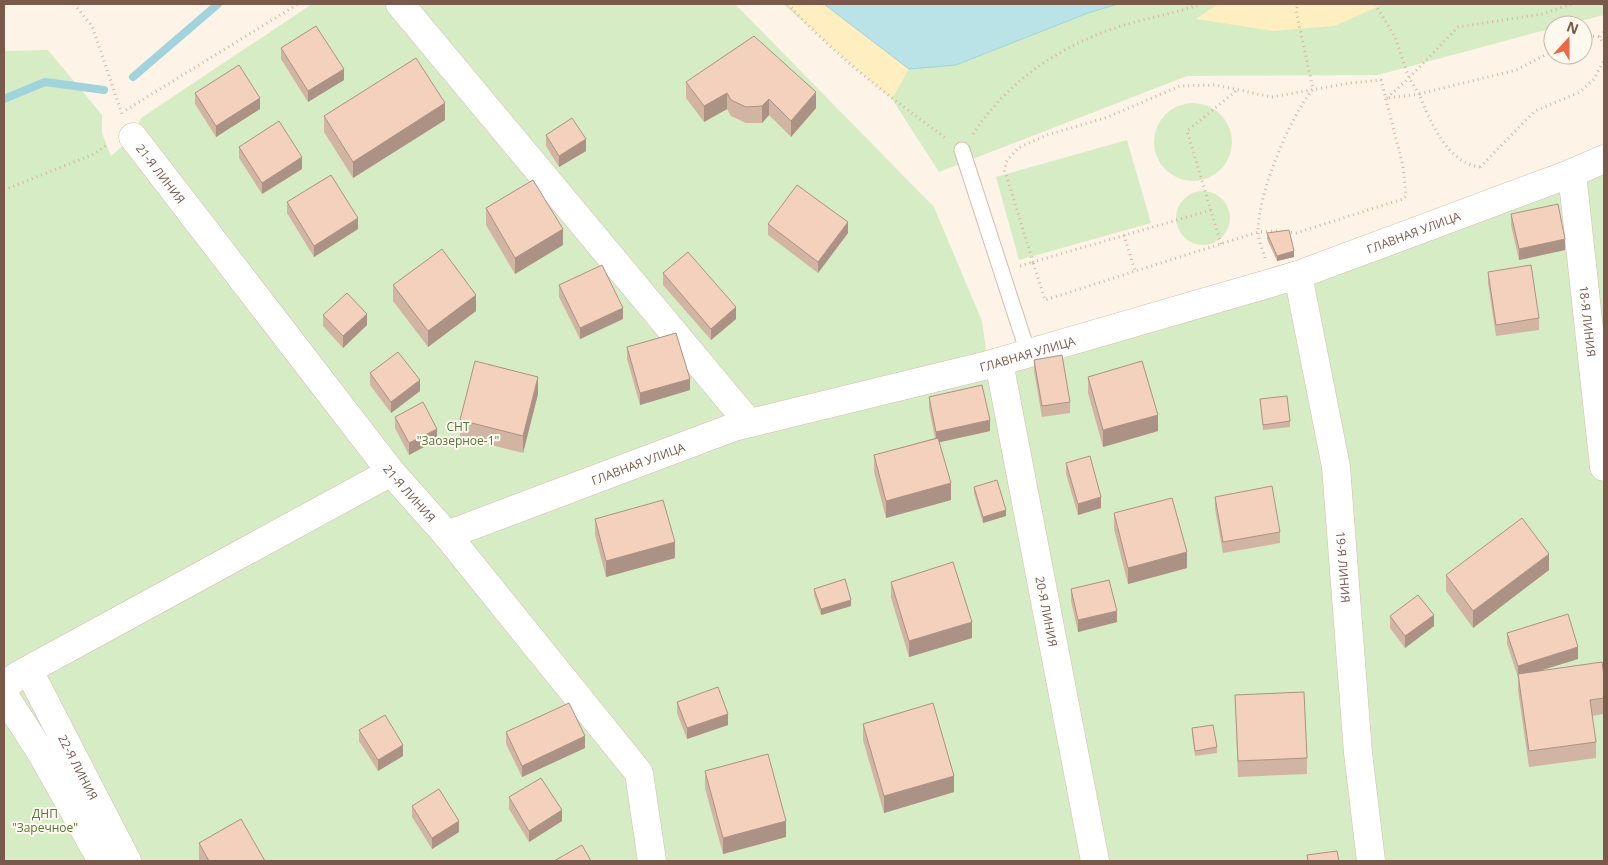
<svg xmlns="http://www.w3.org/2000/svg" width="1608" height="865" font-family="'Open Sans',sans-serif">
	<rect width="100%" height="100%" fill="#fdf4e7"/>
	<path fill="#d6ecc4" d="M312 4H735L934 207 982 321 988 364 1604 159V861H4V51L48 50 102 115V133L111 156 133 137 141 118Z
		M783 4H1604V15L1566 25H1553V28L1378 75 1187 76 939 172 892 99Z
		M1154 142a39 39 0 1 1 78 0a39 39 0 1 1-78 0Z
		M1127 140 1151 223 1019 260 996 177Z
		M1176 218a27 27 0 1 1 54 0a27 27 0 1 1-54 0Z"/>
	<path fill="#feeec0" d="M788 4H824L909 69 892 99 804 22Z
		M1218 4H1384L1334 26 1273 31 1196 19Z"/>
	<path fill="#bae3e8" stroke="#a0d3db" d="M824 4H1118L1088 13 956 65 909 69Z"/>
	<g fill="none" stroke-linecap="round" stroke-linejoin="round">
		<path stroke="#a0d3db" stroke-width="8" d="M133 77 218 4
			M4 99 45 82 104 90"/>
		<g stroke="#d3bdae" stroke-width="17">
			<path id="lane" d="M962 150 1028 353"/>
		</g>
		<g stroke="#d3bdae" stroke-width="29">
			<g id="street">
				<path d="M400 4 749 423"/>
				<path id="s1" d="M133 137 391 472 447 535 639 773 652 861"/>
				<path id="s2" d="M1572 173 1604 467"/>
				<path id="s3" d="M1298 275 1336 467 1358 753 1371 861"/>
				<path id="s4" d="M999 362 1095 861"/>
				<path id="s5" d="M447 535 734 427 988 365 1264 285 1298 275 1572 173 1604 159"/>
				<path id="s6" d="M29 671 127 861"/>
				<path d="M4 688 17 676 391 472"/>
				<path d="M4 695 42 754 102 861"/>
			</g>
		</g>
		<path stroke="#dab4a0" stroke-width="3" stroke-dasharray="1 4" stroke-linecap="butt" d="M74 4 92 26 122 114
			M788 4C834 55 891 98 947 139
			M1375 4 1395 37 1409 78 1419 94 1388 98
			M1583 35 1600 37 1604 45
			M1600 37 1604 31
			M1387 98 1409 78 1458 27 1542 14 1572 4
			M126 110 298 4
			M973 134C1010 77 1070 39 1135 22 1158 16 1179 12 1201 4
			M1480 167C1446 162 1431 122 1419 94L1516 70 1553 51
			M1480 167 1535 111 1580 92 1594 79 1604 60
			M4 190 94 154 108 144
			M1124 235 1135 271
			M1221 244 1187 131 1236 91
			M1265 258C1263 250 1258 240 1258 232 1258 193 1289 119 1313 89L1296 11 1298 4
			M1020 266 1033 262 1045 300 1258 232 1275 231 1296 233 1403 199 1406 196 1403 166 1381 80 1350 83 1272 97 1215 85 1180 86 1108 117 1047 135 1018 148 1006 162 1005 171 1033 262 1211 210"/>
		<use href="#lane" stroke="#fff" stroke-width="15"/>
		<use href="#street" stroke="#fff" stroke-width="28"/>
	</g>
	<path fill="#d2b4a3" d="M281 48 344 80 308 102 281 59Z
		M686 82 816 108 791 137 769 115 762 123H746L731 116 727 109 704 122 686 98Z
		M195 93 260 109 216 137 195 104Z
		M324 116 445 120 353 178 324 132Z
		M546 135 586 151 559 167 546 146Z
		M239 147 302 169 262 194 239 158Z
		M287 202 358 229 314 257 287 213Z
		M486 208 563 245 515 274 486 225Z
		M1511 214 1565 250 1519 260 1511 225Z
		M768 224 848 233 818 273 768 235Z
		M1267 233 1294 257 1277 261 1267 239Z
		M1488 272 1539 318V330L1496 336 1488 283Z
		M663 273 736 319 711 340 663 285Z
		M393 285 476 311 428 347 393 301Z
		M559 285 623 319 580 339 559 297Z
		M323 315 367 325 343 348 323 326Z
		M627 347 690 390 640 405 627 359Z
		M1034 360 1070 402V413L1042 417 1034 371Z
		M370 373 420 391 391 413 370 385Z
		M1088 377 1158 431 1103 447 1088 393Z
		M538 394 523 453 460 437V420Z
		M929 397 990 431 940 442 951 500 886 518 874 472V455L935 438 929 408Z
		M1260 399 1290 421V427L1263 430Z
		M395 417 437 440 409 455 395 428Z
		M1066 463 1101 508 1078 515 1066 474Z
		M974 487 1006 516 983 523 974 493Z
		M1215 497 1280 532V543L1223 553 1215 509Z
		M1114 513 1187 568 1128 584 1114 529Z
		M595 519 675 558 606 577 595 535Z
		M1549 570 1473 628 1446 591V575Z
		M891 582 972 638 909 657 891 598Z
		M814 589 851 606 821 615 814 595Z
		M1071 589 1117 622 1078 632 1071 601Z
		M1390 616 1434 626 1405 648 1390 628Z
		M1507 633 1578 659 1539 671 1604 676V714L1592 716 1596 742V758L1529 767 1518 690V677L1507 644Z
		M1235 695 1307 758V774L1238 777Z
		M677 702 728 725 687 739 677 713Z
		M863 724 954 792 884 813 863 740Z
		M1192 728 1217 747V753L1195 756 1192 733Z
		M359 730 403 756 378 771 359 741Z
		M506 732 585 748 522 777 506 744Z
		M705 771 786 837 723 854 705 788Z
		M509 797 562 821 529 842 509 809Z
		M412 806 459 832 432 849 412 817Z
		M199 843 265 861H200L199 859Z"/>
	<path fill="#ab9284" d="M344 69V80L308 102V91Z
		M816 92V108L791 137V121Z
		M727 93V109L704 122V106Z
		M260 98V109L216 137V126Z
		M769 99V115L762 123V106Z
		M445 103V120L353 178V162Z
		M586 139V151L559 167V156Z
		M302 157V169L262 194V183Z
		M358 218V229L314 257V246Z
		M848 222V233L818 273V262Z
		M563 229V245L515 274V258Z
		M1565 239V250L1519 260V249Z
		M1294 251V257L1277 261V256Z
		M476 295V311L428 347V331Z
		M736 307V319L711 340V329Z
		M623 308V319L580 339V328Z
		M367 314V325L343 348V336Z
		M538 377V394L523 453V436Z
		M690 379V390L640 405V393Z
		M420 380V391L391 413V402Z
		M1158 415V431L1103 447V430Z
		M990 420V431L936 443V432Z
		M437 429V440L409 455V443Z
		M951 483V500L886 518V501Z
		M1101 497V508L1078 515V504Z
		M1006 510V516L983 523V517Z
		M675 542V558L606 577V561Z
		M1187 552V568L1128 584V568Z
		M1549 554V570L1473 628V611Z
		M851 600V606L821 615V609Z
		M1117 611V622L1078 632V620Z
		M1434 615V626L1405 648V636Z
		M972 622V638L909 657V641Z
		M1578 647V659L1519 677 1518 674V678V666Z
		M728 714V725L687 739V728Z
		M585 736V748L522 777V766Z
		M403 745V756L378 771V760Z
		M954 776V792L884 813V796Z
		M562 810V821L529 842V831Z
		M459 821V832L432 849V838Z
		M786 821V837L723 854V838Z"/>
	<path fill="#f4d1bd" stroke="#ab9284" d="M316 26 344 69 308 91 281 48Z
		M754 36 816 92 791 121 769 99 762 106 746 107 731 100 727 93 704 106 686 82Z
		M416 58 445 103 353 162 324 116Z
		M239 65 260 98 216 126 195 93Z
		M572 118 586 139 559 156 546 135Z
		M279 121 302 157 262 183 239 147Z
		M331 175 358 218 314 246 287 202Z
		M533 180 563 229 515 258 486 208Z
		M797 185 848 222 818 262 768 224Z
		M1558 204 1565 239 1519 249 1511 214Z
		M1289 230 1294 251 1277 256 1267 233Z
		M442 249 476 295 428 331 393 285Z
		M688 252 736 307 711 329 663 273Z
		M602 265 623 308 580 328 559 285Z
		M1531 265 1539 318 1496 325 1488 272Z
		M347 293 367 314 343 336 323 315Z
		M676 333 690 379 640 393 627 347Z
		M398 352 420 380 391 402 370 373Z
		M1062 355 1070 402 1042 406 1034 360Z
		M475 361 538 377 523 436 460 420Z
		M1142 361 1158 415 1103 430 1088 377Z
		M982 385 990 420 936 432 929 397Z
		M1287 396 1290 421 1263 425 1260 399Z
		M423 402 437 429 409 443 395 417Z
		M938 438 951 483 886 501 874 455Z
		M1090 456 1101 497 1078 504 1066 463Z
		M997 480 1006 510 983 517 974 487Z
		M1272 486 1280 532 1223 542 1215 497Z
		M1172 498 1187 552 1128 568 1114 513Z
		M663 500 675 542 606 561 595 519Z
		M1522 518 1549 554 1473 611 1446 575Z
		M953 562 972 622 909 641 891 582Z
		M845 579 851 600 821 609 814 589Z
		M1109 580 1117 611 1078 620 1071 589Z
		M1418 595 1434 615 1405 636 1390 616Z
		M1568 614 1578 647 1518 666 1507 633Z
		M1602 662 1604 676V698L1590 700 1596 742 1529 751 1518 674Z
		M718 687 728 714 687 728 677 702Z
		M1304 692 1307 758 1238 761 1235 695Z
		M569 703 585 736 522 766 506 732Z
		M933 703 954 776 884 796 863 724Z
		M385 715 403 745 378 760 359 730Z
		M1213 725 1217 747 1195 751 1192 728Z
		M768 754 786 821 723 838 705 771Z
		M541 778 562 810 529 831 509 797Z
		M439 789 459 821 432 838 412 806Z
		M241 819 265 861H209L199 843Z
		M582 845 591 861H554Z
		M1337 851 1339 861H1308L1307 855Z"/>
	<g text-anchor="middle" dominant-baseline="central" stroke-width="4" stroke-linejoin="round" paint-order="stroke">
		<g font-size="12" fill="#79594a" stroke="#fff8ee">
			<text stroke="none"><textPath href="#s1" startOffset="46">21-Я ЛИНИЯ</textPath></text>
			<text stroke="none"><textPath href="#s5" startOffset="1014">ГЛАВНАЯ УЛИЦА</textPath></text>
			<text stroke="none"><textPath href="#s2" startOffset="149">18-Я ЛИНИЯ</textPath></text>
			<text stroke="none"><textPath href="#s5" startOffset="609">ГЛАВНАЯ УЛИЦА</textPath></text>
			<text stroke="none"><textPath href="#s5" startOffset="204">ГЛАВНАЯ УЛИЦА</textPath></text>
			<text stroke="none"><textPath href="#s1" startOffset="451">21-Я ЛИНИЯ</textPath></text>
			<text stroke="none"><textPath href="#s3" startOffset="296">19-Я ЛИНИЯ</textPath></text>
			<text stroke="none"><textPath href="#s4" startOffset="254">20-Я ЛИНИЯ</textPath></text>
			<text stroke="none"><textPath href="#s6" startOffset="108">22-Я ЛИНИЯ</textPath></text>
		</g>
		<g font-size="12" fill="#52793e" stroke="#fff8ee">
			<text x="458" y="426">СНТ<tspan x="458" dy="14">"Заозерное-1"</tspan></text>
			<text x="45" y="813">ДНП<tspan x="45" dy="14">"Заречное"</tspan></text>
		</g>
	</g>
	<rect width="1608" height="865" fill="none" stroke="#79594a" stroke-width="10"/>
	<g transform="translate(1568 40) rotate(21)"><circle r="24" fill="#fff8ee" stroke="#c9b8ac"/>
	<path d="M0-4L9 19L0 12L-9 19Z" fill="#ec6747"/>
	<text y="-8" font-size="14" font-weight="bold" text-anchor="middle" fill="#79594a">N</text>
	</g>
</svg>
